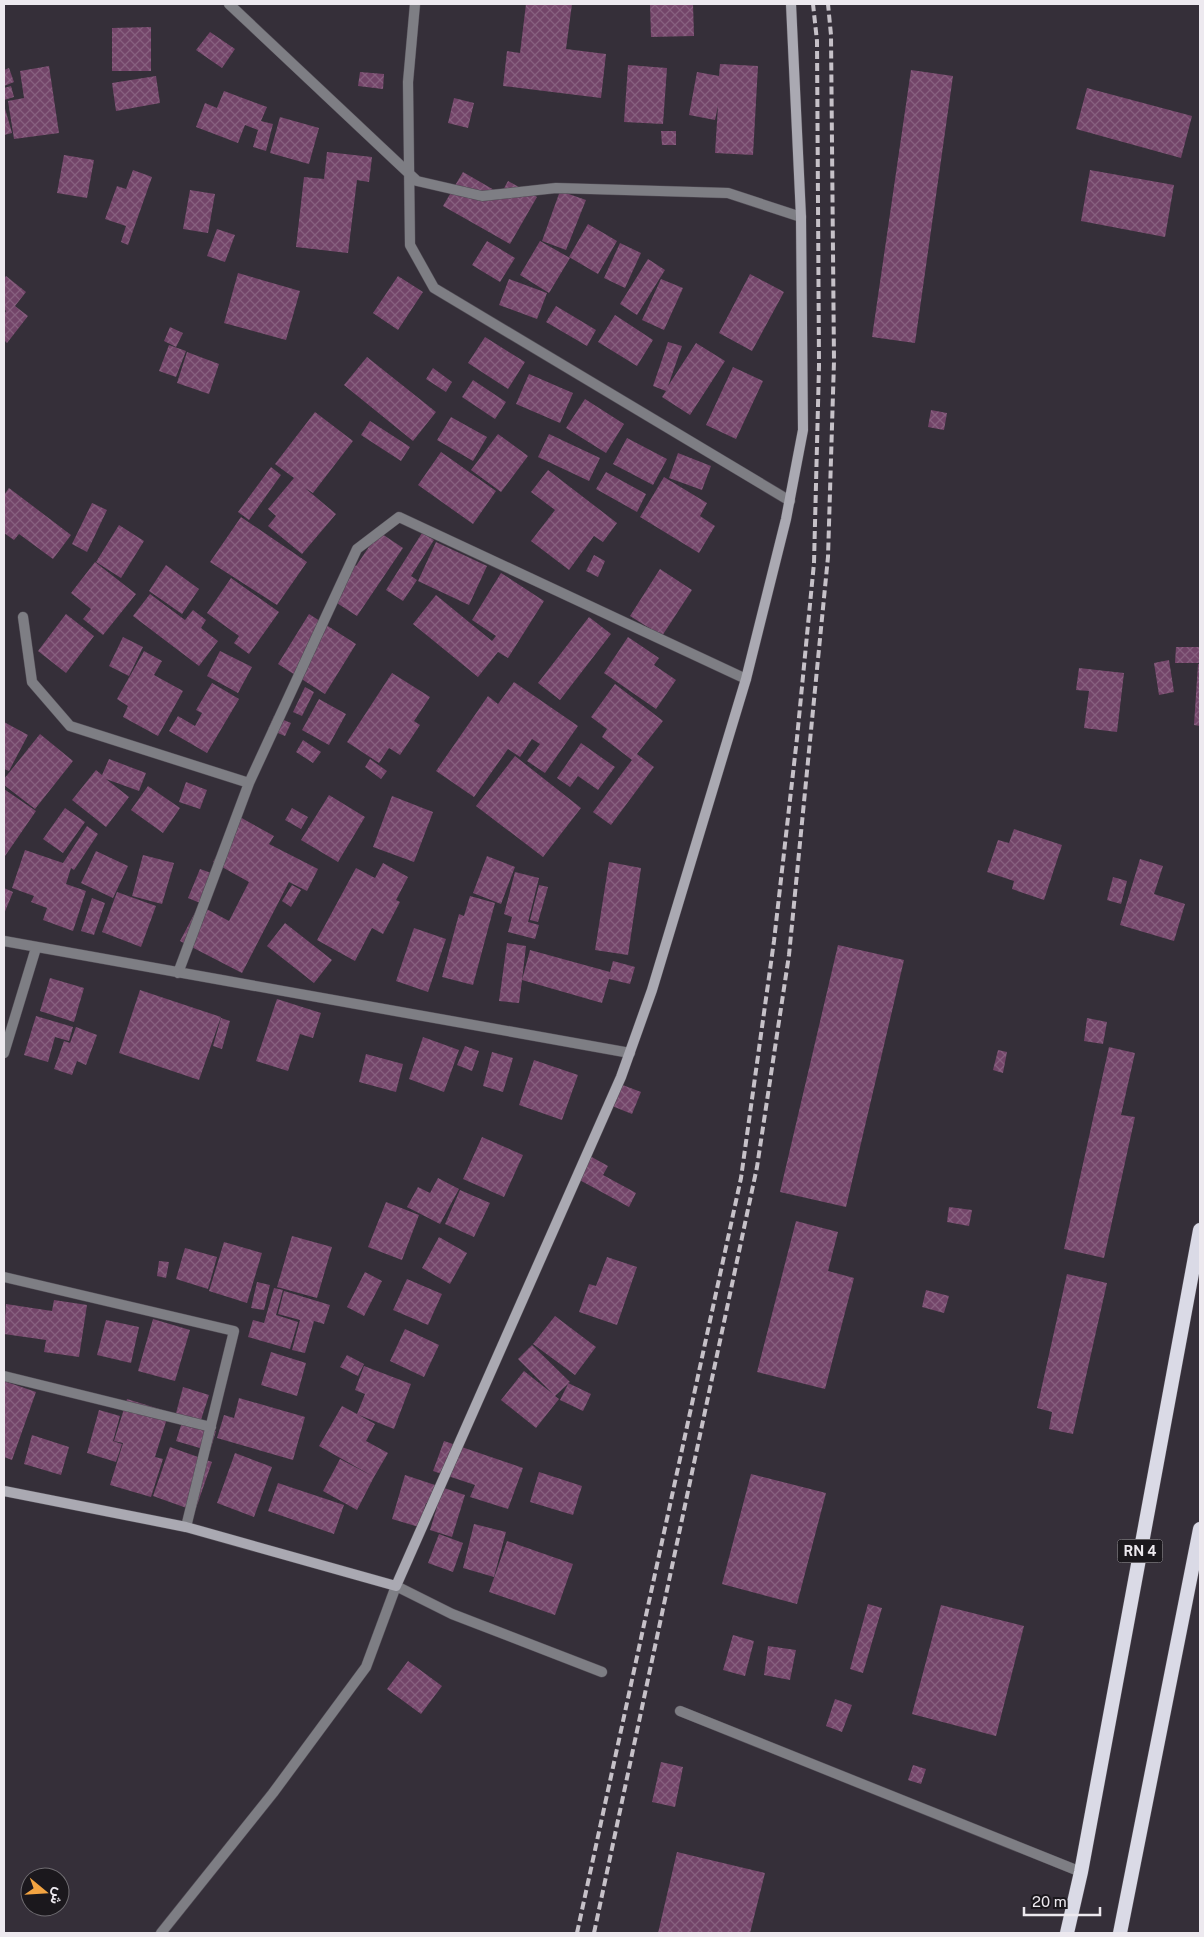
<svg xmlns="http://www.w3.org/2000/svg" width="1204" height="1937" font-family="'Public Sans',Vazirmatn,sans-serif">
	<defs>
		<pattern id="building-cross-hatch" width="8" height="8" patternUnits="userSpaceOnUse" patternTransform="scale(1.25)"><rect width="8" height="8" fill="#734569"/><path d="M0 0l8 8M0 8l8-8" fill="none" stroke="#87607f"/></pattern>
	</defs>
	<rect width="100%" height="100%" fill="#352f39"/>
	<path fill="url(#building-cross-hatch)" d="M526 4H572L566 49 606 54 601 98 503 86 507 51 520 53Z
		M650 4H693L694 36 651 37Z
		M151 27V71H112V28Z
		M210 32 235 49 222 68 196 50Z
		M720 64 758 66 753 155 715 153 718 106 715 120 689 115 697 72 719 76Z
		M628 65 667 68 663 124 624 122Z
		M49 66 59 133 14 139 8 101 24 98 20 71Z
		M9 68 14 82 4 86V70Z
		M911 70 953 76 915 343 872 337Z
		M360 72 384 74 383 89 358 86Z
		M156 76 160 103 116 111 112 83Z
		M11 86 14 97 4 100V88Z
		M1087 88 1192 116 1181 158 1076 129Z
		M224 91 267 107 261 121 273 124 266 151 253 147 258 130 245 125 238 143 196 127 205 103 217 108Z
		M454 98 474 103 468 128 448 123Z
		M4 105 12 133 4 135Z
		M280 117 319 128 309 164 270 153Z
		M661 131H676V145H662Z
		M327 152 372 157 369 182 357 180 348 253 296 247 304 177 324 179Z
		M64 155 94 160 87 198 57 193Z
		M133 170 152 177 128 245 121 242 126 226 105 219 117 186 126 189Z
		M1090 170 1174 185 1165 237 1081 221Z
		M463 172 501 194 508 181 537 197 510 244 443 206Z
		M190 190 215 194 208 233 183 229Z
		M560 191 586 200 566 250 542 241Z
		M588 224 617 241 598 274 569 257Z
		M217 229 235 235 225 262 207 256Z
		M487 241 515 258 500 282 472 265Z
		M540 241 570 258 549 293 520 275Z
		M620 243 641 253 625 288 604 278Z
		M648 259 665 270 637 315 620 304Z
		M238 273 300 291 286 340 224 323Z
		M750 274 784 292 752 351 719 333Z
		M6 276 26 292 15 306 28 316 7 343 4 340V314L6 311 4 309V279Z
		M398 276 423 292 398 330 373 313Z
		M509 279 547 293 537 319 499 305Z
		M661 279 683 288 664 330 642 320Z
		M556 306 596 330 587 346 546 322Z
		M615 315 653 340 637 366 598 342Z
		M170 327 183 333 176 347 164 341Z
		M485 337 525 362 508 389 468 363Z
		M668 342 682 346 668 386 696 343 725 361 690 415 662 397 666 391 653 386Z
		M169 345 186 351 176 377 159 371Z
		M187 352 219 364 209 394 177 383Z
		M367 357 436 412 413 441 344 385Z
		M733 367 763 381 736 439 706 425Z
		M433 368 452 382 446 392 426 379Z
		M529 374 573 393 560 423 516 404Z
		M473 380 506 402 495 419 462 397Z
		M585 399 624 424 606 453 566 428Z
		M931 410 947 413 944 430 928 427Z
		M315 412 353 441 313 493 305 488 336 514 302 554 268 526 276 516 268 509 294 478 275 464Z
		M451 417 487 437 473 461 437 440Z
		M370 421 410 447 401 461 361 435Z
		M498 434 528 456 501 492 471 470Z
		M549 434 600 458 589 481 538 457Z
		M627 438 667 459 653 485 613 464Z
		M441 452 496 491 473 524 418 485Z
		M678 453 711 466 702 490 669 478Z
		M271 467 281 475 249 520 238 512Z
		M548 470 617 523 603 542 594 536 569 570 531 541 555 510 531 492Z
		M606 472 646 494 637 512 596 489Z
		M664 477 707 503 700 516 715 526 699 553 640 517Z
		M9 488 71 535 53 559 19 534 14 540 4 533V495Z
		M92 503 107 510 87 552 72 544Z
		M241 517 307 562 277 605 210 562Z
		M119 525 144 541 121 578 96 562Z
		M379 532 403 548 357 616 329 598 352 563 356 566Z
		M422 533 434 540 411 576 417 580 403 601 386 590Z
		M436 542 487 566 469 605 418 581Z
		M594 555 605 561 598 577 586 571Z
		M95 562 136 594 103 635 83 619 91 609 71 593Z
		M166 565 199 589 182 614 149 591Z
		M660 569 692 590 662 636 630 616Z
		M501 573 544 601 508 658 498 652 478 677 413 624 436 595 492 641 496 636 472 620Z
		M231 578 279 612 249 654 234 643 239 636 207 613Z
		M150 594 185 620 193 610 206 620 201 628 218 641 199 666 133 616Z
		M66 614 94 636 66 673 38 651Z
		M309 614 356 644 325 694 278 664Z
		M589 617 611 634 560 700 538 683Z
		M123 637 143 647 129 676 109 666Z
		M628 637 659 658 654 665 676 680 656 709 604 673Z
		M1176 647H1200V663H1175Z
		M144 651 162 661 154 675 183 691 158 736 123 717 128 706 117 699Z
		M220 651 252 667 238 693 207 676Z
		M1169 660 1174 692 1159 695 1154 663Z
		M1198 664H1200V726L1194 725Z
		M1079 668 1124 673 1117 732 1084 728 1089 691 1076 690Z
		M392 673 430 697 414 721 420 725 400 755 389 748 379 763 347 742Z
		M514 682 578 726 545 773 527 761 540 744 532 739 520 757 508 749 474 797 436 771 488 696 498 704Z
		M212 683 239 699 207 753 169 731 178 716 195 726 202 713 196 710Z
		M615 684 663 721 637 754 654 767 611 825 593 812 632 760 602 737 607 729 591 717Z
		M305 687 314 692 302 716 293 712Z
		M319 699 346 714 329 745 302 730Z
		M274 716 291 723 285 736 268 729Z
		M4 722 28 735 9 771 4 769Z
		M40 734 73 761 35 809 4 785V779Z
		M303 740 321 752 313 763 296 752Z
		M581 743 615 767 598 790 578 776 570 787 557 778Z
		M515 756 581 808 543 857 476 806Z
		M109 759 146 773 139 791 106 779 129 797 106 827 72 800 96 770 102 775Z
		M370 759 387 771 381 779 365 767Z
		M186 782 207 790 200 809 179 802Z
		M148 786 180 808 163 833 131 810Z
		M4 789 36 811 5 856 4 855Z
		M329 795 365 817 338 862 301 840Z
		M392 796 433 812 414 862 373 847Z
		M65 808 85 822 63 853 43 839Z
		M292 808 308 817 301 829 285 820Z
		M238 816 274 836 269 844 318 869 307 891 289 882 242 973 180 941 199 905 229 921 249 882 213 862Z
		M87 826 98 834 74 870 71 868 66 884 86 891 73 931 43 920 47 908 31 902 34 896 12 888 25 850 63 863Z
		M1014 829 1062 845 1044 900 1012 889 1014 881 987 872 998 840 1009 843Z
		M96 851 128 866 113 898 81 883Z
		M143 855 174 863 162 904 132 896Z
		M487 856 515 867 501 904 473 893Z
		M1140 859 1163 866 1154 894 1185 904 1174 941 1120 925Z
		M609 862 641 868 628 955 595 950Z
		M383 863 408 877 396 900 400 902 383 934 372 928 355 961 317 940 356 868 375 878Z
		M200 869 217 875 205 905 188 898Z
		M515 872 539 878 528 922 539 925 535 939 508 932 512 917 504 914Z
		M1113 877 1127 881 1121 904 1107 900Z
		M292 885 301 890 291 907 282 901Z
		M539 885 548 887 538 922 530 920Z
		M4 888 13 892 4 914Z
		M117 892 156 906 141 947 102 932Z
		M470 896 495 903 473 985 442 977 459 914 464 916Z
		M92 898 105 903 94 935 81 931Z
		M285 923 332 960 314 983 267 946Z
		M414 928 446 939 428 992 396 981Z
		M507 943 526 946 522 980 530 950 610 972 613 961 635 967 630 984 609 979 602 1003 522 980 519 1003 499 1001Z
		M838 945 904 960 846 1207 780 1192Z
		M50 978 84 988 74 1022 40 1011Z
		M140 990 221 1017 199 1080 119 1053Z
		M277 999 321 1013 313 1038 300 1034 288 1071 256 1061Z
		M36 1016 73 1027 69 1041 55 1037 48 1062 24 1055Z
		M221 1018 230 1021 222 1049 213 1046Z
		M1087 1018 1107 1022 1103 1044 1084 1041Z
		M76 1027 97 1035 86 1065 77 1061 72 1075 54 1069 64 1041 70 1043Z
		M423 1037 459 1050 444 1092 409 1079Z
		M465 1046 479 1051 472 1071 457 1065Z
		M1109 1047 1135 1053 1121 1115 1135 1117 1104 1258 1064 1249Z
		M998 1050 1007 1052 1003 1073 993 1070Z
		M492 1052 513 1058 503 1092 483 1086Z
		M366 1054 403 1064 396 1092 359 1082Z
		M534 1060 578 1075 562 1120 519 1105Z
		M620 1084 641 1092 632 1114 612 1106Z
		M482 1137 523 1155 504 1197 463 1179Z
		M588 1155 608 1166 603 1175 636 1193 629 1207 576 1178Z
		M438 1178 459 1189 440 1224 407 1207 418 1187 430 1193Z
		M460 1190 490 1203 474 1237 445 1224Z
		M386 1202 419 1215 402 1260 368 1247Z
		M949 1207 972 1210 969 1226 947 1222Z
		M796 1221 838 1232 828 1271 854 1278 825 1389 757 1372Z
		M292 1236 332 1247 317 1298 277 1287Z
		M439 1237 467 1253 450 1284 422 1268Z
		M224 1242 262 1253 247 1303 209 1291Z
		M185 1248 217 1257 208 1289 176 1279Z
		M607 1257 637 1267 617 1325 579 1312 589 1284 596 1286Z
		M159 1261 169 1262 166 1278 157 1276Z
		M365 1272 382 1281 364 1316 347 1307Z
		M1067 1274 1107 1283 1073 1434 1049 1429 1052 1412 1037 1408Z
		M407 1279 442 1294 428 1325 393 1310Z
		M257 1282 270 1285 264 1310 251 1308Z
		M274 1288 283 1290 276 1315 298 1322 290 1349 248 1337 253 1320 264 1323Z
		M926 1290 949 1296 944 1313 922 1307Z
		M284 1291 330 1305 324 1324 314 1321 305 1353 292 1350 300 1320 278 1314Z
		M54 1300 87 1305 79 1357 44 1352 46 1340 4 1334 6 1304 52 1311Z
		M555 1316 596 1347 575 1375 533 1344Z
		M153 1319 190 1330 175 1381 138 1371Z
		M106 1320 139 1327 131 1363 97 1355Z
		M405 1329 439 1345 424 1377 390 1361Z
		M532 1345 570 1382 568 1383 591 1394 583 1411 560 1400 568 1384 555 1396 559 1399 536 1428 501 1400 524 1371 553 1394 518 1359Z
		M271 1352 306 1363 297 1396 261 1385Z
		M347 1355 364 1364 358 1376 340 1367Z
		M364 1366 411 1384 394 1429 359 1415 375 1424 366 1441 388 1453 374 1477 319 1446 342 1406 357 1414 365 1394 355 1390Z
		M4 1381 36 1392 12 1460 4 1457Z
		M183 1387 209 1395 199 1426 216 1431 210 1451 176 1441 183 1419 175 1417Z
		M239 1398 305 1417 293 1460 217 1438 224 1415 234 1418Z
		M127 1399 169 1412 155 1457 163 1459 151 1497 110 1485 123 1443 114 1441Z
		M99 1410 120 1416 113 1441 122 1444 116 1462 87 1453Z
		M32 1435 69 1447 61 1475 24 1464Z
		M444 1441 523 1468 508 1509 470 1497 475 1485 433 1471Z
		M170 1447 212 1462 195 1511 153 1496Z
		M235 1453 272 1467 254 1517 217 1503Z
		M340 1459 374 1477 357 1510 323 1491Z
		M539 1472 582 1486 573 1515 530 1502Z
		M751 1474 826 1493 797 1604 722 1584Z
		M405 1475 465 1495 452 1537 430 1530 437 1507 426 1503 419 1527 392 1519Z
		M278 1483 344 1505 334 1534 268 1511Z
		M474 1524 506 1532 494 1577 463 1568Z
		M439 1534 463 1543 453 1572 428 1563Z
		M507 1541 573 1564 555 1615 489 1592Z
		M868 1604 882 1608 863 1673 850 1669Z
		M941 1605 1024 1626 996 1736 912 1714Z
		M733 1635 754 1641 745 1676 723 1670Z
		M768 1646 796 1650 790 1680 764 1675Z
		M408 1661 442 1686 421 1714 387 1689Z
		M835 1699 852 1705 842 1732 826 1726Z
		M661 1762 683 1767 675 1807 652 1802Z
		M913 1765 926 1769 921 1784 908 1780Z
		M677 1852 765 1873 750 1933H658Z"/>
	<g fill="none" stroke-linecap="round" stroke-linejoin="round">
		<g stroke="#524d56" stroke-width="11">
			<path id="minor" d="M229 4 417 181 482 196 556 188 728 193 801 217
				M415 4 408 82 410 245 434 288 790 501
				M23 617 32 682 70 726 249 783
				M4 941 630 1053
				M178 973 249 783 357 549 399 517 746 679
				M4 1053 36 948
				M4 1277 234 1331 186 1527
				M4 1376 211 1427
				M680 1711 1081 1872
				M161 1933 273 1793 366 1667 396 1586 452 1614 602 1672"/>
		</g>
		<g stroke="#524d56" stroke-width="11">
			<path id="secondary" d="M4 1491 186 1527 396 1586 621 1077 652 990 746 679 786 519 803 430 801 217 791 4"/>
		</g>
		<g stroke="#524d56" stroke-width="15">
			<path id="trunk" d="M1067 1933 1081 1872 1200 1230
				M1120 1933 1200 1529"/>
		</g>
		<use href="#minor" stroke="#7e7e84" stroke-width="10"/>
		<use href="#secondary" stroke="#aaa9b2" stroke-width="10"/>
		<use href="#trunk" stroke="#dadae6" stroke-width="14"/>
		<path stroke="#c6c1c8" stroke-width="4" stroke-dasharray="8 4" stroke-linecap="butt" d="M577 1933 741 1178 774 941 797 738 814 563 819 366 817 41 813 4
			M594 1933 757 1167 789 955 828 557 834 361 831 35 828 4"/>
	</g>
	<g text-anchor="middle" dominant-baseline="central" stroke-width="4" stroke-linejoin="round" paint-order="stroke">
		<rect fill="#1b181d" stroke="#aeaab0" stroke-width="1" x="1117.5" y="1539.5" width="45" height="23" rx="4"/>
		<g font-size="14" font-weight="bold" fill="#ede9ef">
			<text x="1140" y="1551">RN 4</text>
		</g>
	</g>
	<rect width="1204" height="1937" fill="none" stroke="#ede9ef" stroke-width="10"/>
	<g transform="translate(45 1892) rotate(108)"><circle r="24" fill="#1b181d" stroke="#6f6c71"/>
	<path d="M0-4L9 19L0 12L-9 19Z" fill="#f3a442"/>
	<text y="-8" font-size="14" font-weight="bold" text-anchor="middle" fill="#ede9ef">ش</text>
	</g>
	<path d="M1024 1907v8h76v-8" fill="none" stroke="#ede9ef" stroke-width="2.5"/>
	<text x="1032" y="1907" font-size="15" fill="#ede9ef" stroke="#1b181d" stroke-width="4" paint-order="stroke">20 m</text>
</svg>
